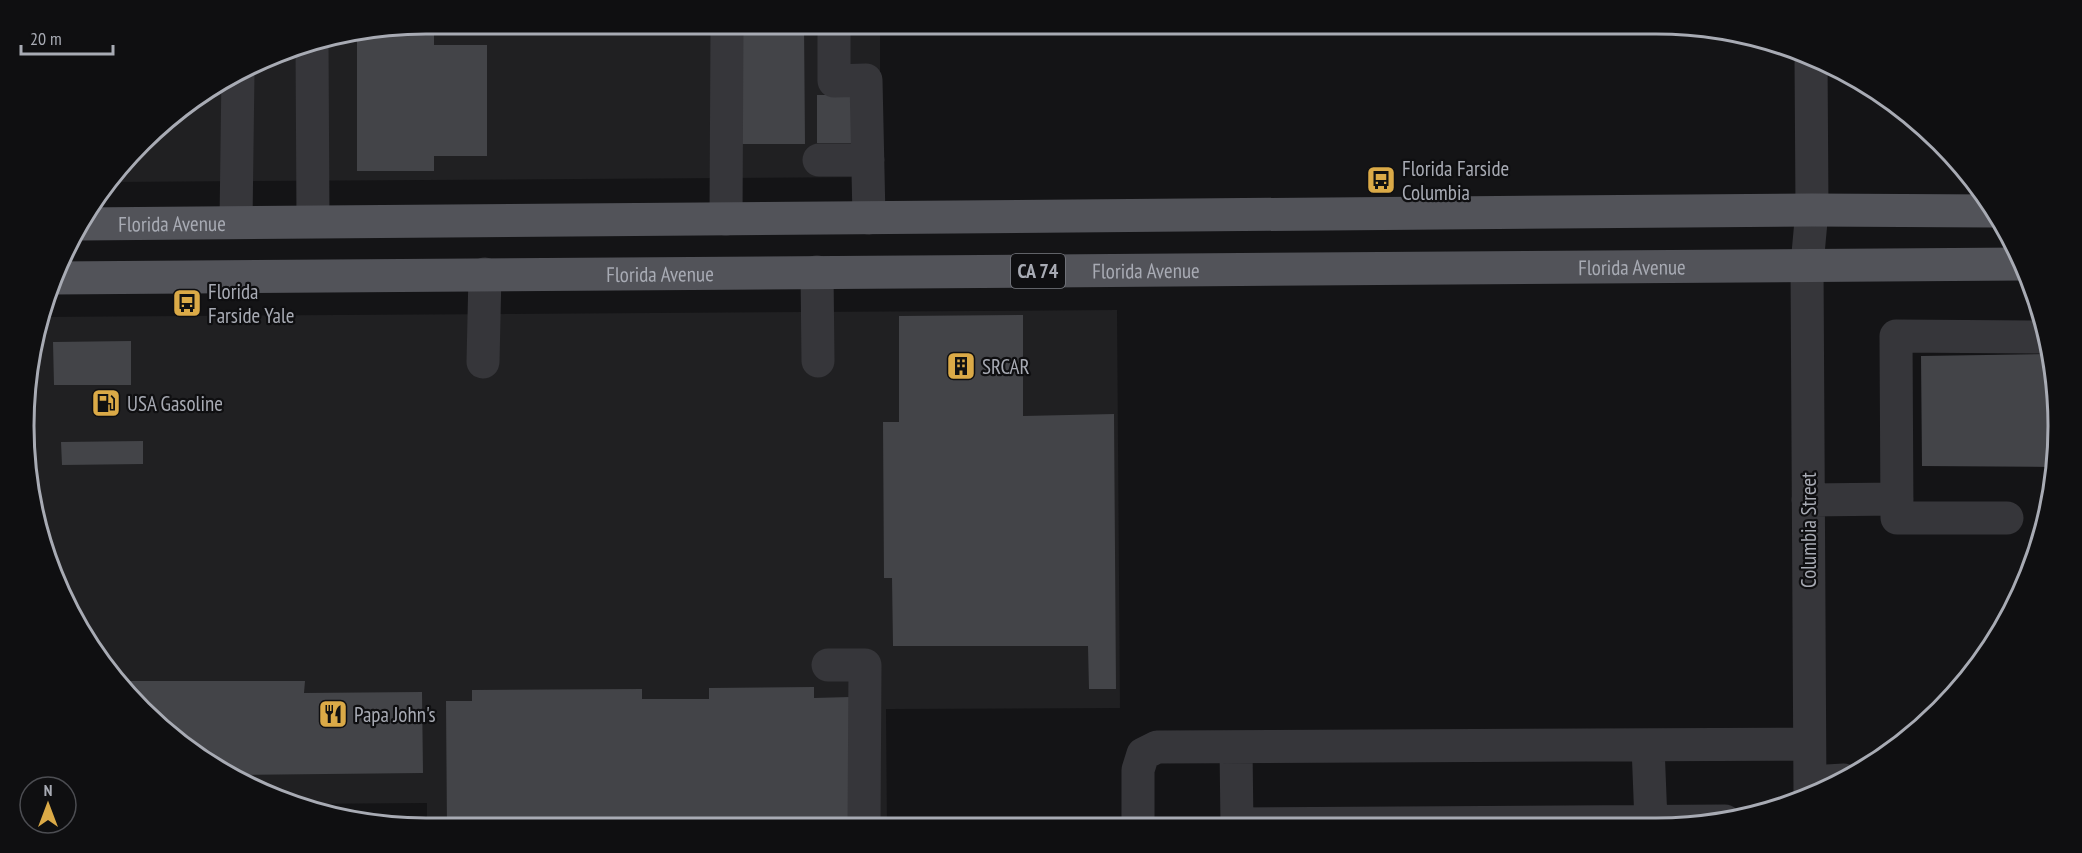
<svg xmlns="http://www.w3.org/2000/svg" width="2082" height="853" font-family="'PT Sans Narrow',sans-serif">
	<rect width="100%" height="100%" fill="#141416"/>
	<path fill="#202022" d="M427 24H880V177L114 182 161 124 226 78 297 45Z
		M1117 310 1120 708 886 709 887 828 427 829V803L290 804 182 746 92 650 55 580 32 505 27 374 41 317Z"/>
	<path fill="#434448" d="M427 24H434V45H487V156H434V171H357V36Z
		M742 24H804L805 144H742Z
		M817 95H858V143H817Z
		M1023 315V416L1114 414 1116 689H1089L1088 646H893L892 578H884L883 422H899V316Z
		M131 341V385H54L53 342Z
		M2050 354 2057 400 2055 467 1922 466 1921 356Z
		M143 441V464L62 465 61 442Z
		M121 681H305L304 693 422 692 423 773 235 775 182 746Z
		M814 687V698L850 697 851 828 447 829 446 701H472V690L642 689V699H709V688Z"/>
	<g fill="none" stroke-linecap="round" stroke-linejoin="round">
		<path stroke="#36363a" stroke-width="33" d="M834 24V81L866 80 869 218
			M312 43 313 221
			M819 160H868
			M726 219 727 24
			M236 222 238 72
			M817 272 818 361
			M483 362 485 274
			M1808 500 1897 499
			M2007 518H1897L1896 336 2047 337
			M828 665H865L864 828
			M1648 746 1651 822
			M1236 747 1237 827
			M1810 782 1844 780
			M1810 795 1807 265 1812 210 1811 57
			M1237 824 1725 821
			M1138 827V770L1143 754 1157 747 1809 744"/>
		<g stroke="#525359" stroke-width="33">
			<path id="s1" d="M79 224 1812 210 1993 211"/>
			<path id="s2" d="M54 278 2022 264"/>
		</g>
	</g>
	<defs>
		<g id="bus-square" transform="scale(1.5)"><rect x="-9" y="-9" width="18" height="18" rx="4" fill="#dbaa47" stroke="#0f0f11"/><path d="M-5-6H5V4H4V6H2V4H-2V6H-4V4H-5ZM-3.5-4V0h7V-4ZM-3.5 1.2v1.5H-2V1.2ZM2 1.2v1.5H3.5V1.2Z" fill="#111"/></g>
		<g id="building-square" transform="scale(1.5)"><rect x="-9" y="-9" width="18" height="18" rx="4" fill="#dbaa47" stroke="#0f0f11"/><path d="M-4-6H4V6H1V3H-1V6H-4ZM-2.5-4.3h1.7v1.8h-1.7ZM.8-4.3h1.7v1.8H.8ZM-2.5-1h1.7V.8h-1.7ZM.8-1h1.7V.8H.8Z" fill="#111"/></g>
		<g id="fuel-square" transform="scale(1.5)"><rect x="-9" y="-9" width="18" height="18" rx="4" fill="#dbaa47" stroke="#0f0f11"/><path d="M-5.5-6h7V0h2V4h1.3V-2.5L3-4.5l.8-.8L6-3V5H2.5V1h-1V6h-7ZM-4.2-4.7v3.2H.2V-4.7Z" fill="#111"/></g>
		<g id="restaurant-square" transform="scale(1.5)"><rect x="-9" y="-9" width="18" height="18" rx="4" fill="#dbaa47" stroke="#0f0f11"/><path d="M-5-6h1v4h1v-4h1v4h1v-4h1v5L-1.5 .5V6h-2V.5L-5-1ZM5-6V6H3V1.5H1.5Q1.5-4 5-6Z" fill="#111"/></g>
	</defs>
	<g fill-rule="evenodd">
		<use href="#bus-square" x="1381" y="180"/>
		<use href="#bus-square" x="187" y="303"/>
		<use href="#building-square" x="961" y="366"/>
		<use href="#fuel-square" x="106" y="403"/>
		<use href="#restaurant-square" x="333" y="714"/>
	</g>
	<g text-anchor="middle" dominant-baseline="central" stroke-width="4.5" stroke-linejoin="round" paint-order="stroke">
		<rect fill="#0f0f11" stroke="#7a7c83" stroke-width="1.5" x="1011" y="254" width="54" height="34" rx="4.5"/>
		<g font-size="20" font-weight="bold" fill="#a8abb4">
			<text x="1038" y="271">CA 74</text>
		</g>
		<g font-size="21" fill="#a8abb4" stroke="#0f0f11" text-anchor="start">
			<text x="1402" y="168">Florida Farside<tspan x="1402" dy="24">Columbia</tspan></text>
			<text x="208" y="291">Florida<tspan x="208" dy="24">Farside Yale</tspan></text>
			<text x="982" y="366">SRCAR</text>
			<text x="127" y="403">USA Gasoline</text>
			<text x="354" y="714">Papa John's</text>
		</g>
		<g font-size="21" fill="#a8abb4" stroke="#0f0f11">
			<text stroke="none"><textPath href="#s1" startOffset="93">Florida Avenue</textPath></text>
			<text stroke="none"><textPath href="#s2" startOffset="1578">Florida Avenue</textPath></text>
			<text stroke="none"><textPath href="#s2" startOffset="1092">Florida Avenue</textPath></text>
			<text stroke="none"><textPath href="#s2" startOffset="606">Florida Avenue</textPath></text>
			<text transform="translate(1808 530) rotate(-90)">Columbia Street</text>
		</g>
	</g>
	<path d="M0 0H2082V853H0ZM426 34H1656A392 392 0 0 1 2048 426V426A392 392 0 0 1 1656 818H426A392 392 0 0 1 34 426V426A392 392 0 0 1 426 34Z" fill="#0f0f11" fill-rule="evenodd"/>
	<path fill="none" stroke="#a8abb4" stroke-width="3" d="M426 34H1656A392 392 0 0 1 2048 426V426A392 392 0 0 1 1656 818H426A392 392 0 0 1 34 426V426A392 392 0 0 1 426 34Z"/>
	<g transform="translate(48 805)"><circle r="28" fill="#0f0f11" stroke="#4c4d52" stroke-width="1.5"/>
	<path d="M0-4.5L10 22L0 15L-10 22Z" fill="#dbaa47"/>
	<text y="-9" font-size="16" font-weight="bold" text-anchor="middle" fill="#a8abb4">N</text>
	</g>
	<path d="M21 45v9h92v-9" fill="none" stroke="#a8abb4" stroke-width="3"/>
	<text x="30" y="45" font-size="18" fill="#a8abb4" stroke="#0f0f11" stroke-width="4.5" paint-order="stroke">20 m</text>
</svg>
